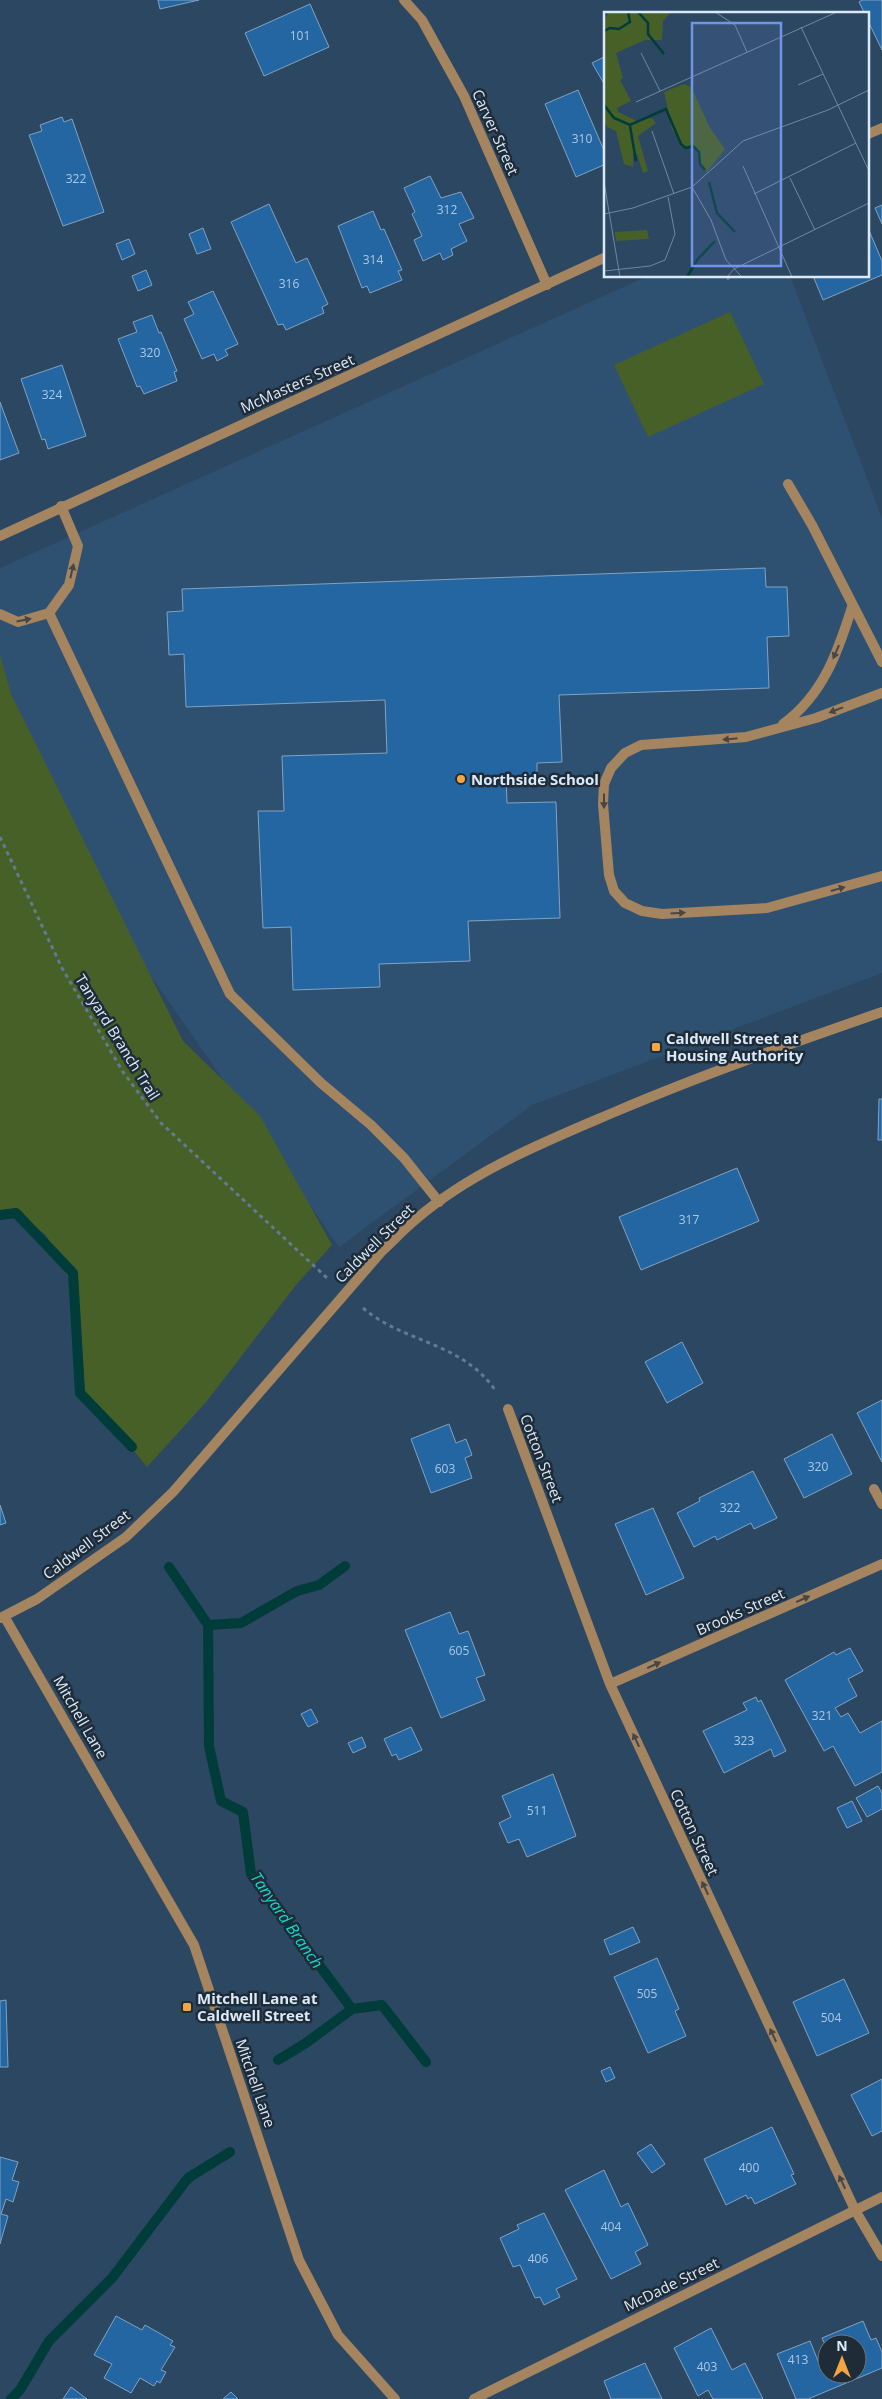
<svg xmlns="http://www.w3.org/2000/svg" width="882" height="2399" font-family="'Open Sans',sans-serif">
	<rect width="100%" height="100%" fill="#2b4762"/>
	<path fill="#2f5171" d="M648 276H790L882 518V973L532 1105 339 1247 79 872 0 687V568Z"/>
	<path fill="#476027" d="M730 312 764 384 648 437 614 365Z
		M0 655 11 694 183 1041 260 1116 332 1245 296 1285 207 1401 147 1467 85 1391 78 1296 46 1235 9 1209 0 1213Z"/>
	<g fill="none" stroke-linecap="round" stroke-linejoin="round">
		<path stroke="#003c39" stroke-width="10" d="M0 1215 16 1213 73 1273 80 1393 132 1447
			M169 1567 208 1625 209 1746 221 1801 243 1812 251 1874 352 2009 382 2005 426 2062
			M208 1625 241 1623 297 1591 319 1585 345 1566
			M278 2060 306 2043 352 2009
			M11 2399 20 2390 49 2341 112 2278 188 2178 230 2152"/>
	</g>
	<path fill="#2466a1" stroke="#83a2c1" d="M158 0H199L160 9Z
		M862 0H882V50L868 21V14H865L859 2Z
		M310 4 329 47 264 76 245 33Z
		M606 56V87L592 63Z
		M578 90 606 155V164L576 177 545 104Z
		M62 117 64 122 72 119 104 212 63 226 29 135 42 131 40 125Z
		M430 176 441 198 461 192 474 218 459 224 467 241 451 249 453 255 443 260 440 253 423 261 414 240 422 236 412 214 415 212 404 188Z
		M269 204 296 263 307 258 328 304 322 307 324 313 286 330 283 324 278 325 231 222Z
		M882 205V224L875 208Z
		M373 211 381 230 384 229 402 270 398 271 402 280 370 293 367 286 362 288 338 226Z
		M203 228 211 249 197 254 189 234Z
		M868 228 882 261V275L823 300 813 276H868Z
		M129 239 135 254 122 260 116 244Z
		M146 270 152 285 138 291 132 276Z
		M213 291 238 344 225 350 228 355 217 361 214 354 202 359 184 319 194 314 188 302Z
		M152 315 159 333 161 332 177 371 174 372 177 381 144 394 140 386 137 387 118 339 137 332 133 322Z
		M62 365 86 436 48 449 45 439 42 440 21 379Z
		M0 402 19 453 0 460Z
		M765 568 766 587H787L789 636 767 637 769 688 559 695 562 762 537 763V776L506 777 507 803 556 802 560 918 468 921 470 961 379 964 380 987 293 990 291 927 263 928 258 811H284L282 756 387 753 385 700 186 707 184 654 169 655 167 612 183 611 182 589Z
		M879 1099H882V1140H878Z
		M737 1168 759 1221 641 1270 619 1217Z
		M682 1342 703 1383 667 1403 645 1362Z
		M882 1400V1462L857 1413Z
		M449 1424 456 1443 466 1439 472 1455 465 1458 472 1478 431 1493 411 1439Z
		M832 1434 852 1474 804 1498 784 1459Z
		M753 1471 777 1518 754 1529 751 1523 717 1540 715 1536 694 1547 677 1513 700 1501 699 1498Z
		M0 1505 6 1523 0 1525Z
		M653 1508 684 1578 646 1595 615 1524Z
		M450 1612 459 1634 468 1631 485 1675 476 1678 485 1700 441 1718 405 1630Z
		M850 1648 863 1671 848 1679 857 1696 835 1708 841 1717 848 1713 860 1733 882 1721V1772L855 1786 833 1746 824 1751 785 1680 834 1652 836 1655Z
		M756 1697 758 1702 761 1700 786 1751 774 1757 771 1749 724 1773 703 1731 747 1710 743 1703Z
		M311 1709 318 1722 308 1727 301 1714Z
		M411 1727 422 1750 399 1760 396 1754 392 1756 384 1739Z
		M362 1737 366 1747 353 1753 348 1743Z
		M553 1774 576 1836 527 1857 519 1839 508 1843 499 1823 511 1817 502 1796Z
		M878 1786 882 1793V1809L867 1817 856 1798Z
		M852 1801 862 1821 847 1828 837 1808Z
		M633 1927 640 1942 610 1955 604 1940Z
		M657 1958 679 2009 675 2011 686 2036 648 2053 614 1977Z
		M844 1979 869 2033 817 2056 793 2002Z
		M6 2000 8 2067H0V2001Z
		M610 2067 615 2078 606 2082 601 2071Z
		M882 2079V2131L872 2136 851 2095Z
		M772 2127 794 2174 791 2175 796 2184 755 2204 751 2197 748 2199 746 2195 726 2205 704 2159Z
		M651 2144 665 2164 652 2173 637 2153Z
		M0 2157 18 2162 12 2180 19 2182 13 2202 6 2199 1 2214 8 2216 0 2244Z
		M604 2170 621 2207 628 2203 648 2245 635 2252 641 2264 611 2279 565 2190Z
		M544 2213 577 2279 556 2289 560 2297 544 2305 540 2297 535 2298 520 2265 513 2267 500 2238 519 2229 517 2225Z
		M116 2316 142 2330 145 2325 173 2341 170 2345 175 2347 161 2370 166 2372 160 2383 157 2381 154 2386 140 2378 131 2393 104 2378 112 2364 94 2355Z
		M863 2321 871 2340 876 2338 882 2352V2368L808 2399H796L777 2354 810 2341 818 2361 827 2357V2374H857V2344H827V2349L822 2338Z
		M711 2328 732 2370 745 2363 763 2399H713L708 2390 698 2396 674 2348Z
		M645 2363 662 2399H611L604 2381Z
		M71 2387 87 2399H63Z
		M231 2392 238 2399H223Z"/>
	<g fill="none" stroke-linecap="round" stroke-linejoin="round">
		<path stroke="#627a92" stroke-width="3" stroke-dasharray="4 4" stroke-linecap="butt" d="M727 276 729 280
			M0 837 62 968 123 1072 161 1123 327 1278
			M363 1308C404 1343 462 1342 495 1390"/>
		<path stroke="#a58460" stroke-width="10" d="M788 484 812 525 882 662
			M49 613 230 994 321 1083 371 1125 404 1158 439 1202
			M0 614 18 622 49 613 69 585 78 546 61 506
			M882 693 816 718 746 737 641 745 625 753 611 768 604 784 603 804 609 875 614 891 625 903 642 911 662 914 767 908 882 876
			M783 724C823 695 838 652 852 607
			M874 1489 882 1504"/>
		<path stroke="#a58460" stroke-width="10" d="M404 0 422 20 464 96 547 285
			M868 134 882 128
			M0 536 606 257
			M508 1409 610 1684 855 2210 882 2256
			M4 1616 194 1945 299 2260 338 2335 395 2399
			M0 1618 37 1599 126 1537 173 1492 382 1251C393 1241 403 1230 415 1220 473 1170 547 1141 617 1111 704 1074 793 1043 882 1012
			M610 1684 882 1564
			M474 2399 882 2197"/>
	</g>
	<defs><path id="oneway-solid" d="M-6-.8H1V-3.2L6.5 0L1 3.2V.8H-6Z" transform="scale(1.25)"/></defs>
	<g fill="#474644">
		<use href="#oneway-solid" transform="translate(72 571) rotate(-77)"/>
		<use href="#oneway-solid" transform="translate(24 620) rotate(-11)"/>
		<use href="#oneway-solid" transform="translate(836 652) rotate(114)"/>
		<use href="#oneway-solid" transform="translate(836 710) rotate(159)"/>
		<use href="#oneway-solid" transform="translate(730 739) rotate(174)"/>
		<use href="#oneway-solid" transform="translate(604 801) rotate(90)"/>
		<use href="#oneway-solid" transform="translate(838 889) rotate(-16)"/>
		<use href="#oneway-solid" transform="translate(678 913) rotate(-3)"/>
		<use href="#oneway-solid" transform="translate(803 1599) rotate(-24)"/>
		<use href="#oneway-solid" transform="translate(654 1665) rotate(-24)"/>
		<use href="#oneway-solid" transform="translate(636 1740) rotate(-115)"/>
		<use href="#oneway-solid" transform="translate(705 1888) rotate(-115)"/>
		<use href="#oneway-solid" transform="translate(773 2035) rotate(-115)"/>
		<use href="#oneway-solid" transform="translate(842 2182) rotate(-115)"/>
	</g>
	<g fill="#f2a542" stroke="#1f2c38" stroke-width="2">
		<circle cx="461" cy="779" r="5"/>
		<rect x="651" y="1042" width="10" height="10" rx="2.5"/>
		<rect x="182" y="2002" width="10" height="10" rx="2.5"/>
	</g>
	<g text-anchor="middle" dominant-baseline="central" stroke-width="5" stroke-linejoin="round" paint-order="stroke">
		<g font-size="12" fill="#acc9e4">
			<text x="300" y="35">101</text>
			<text x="582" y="138">310</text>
			<text x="76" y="178">322</text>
			<text x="447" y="209">312</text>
			<text x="373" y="259">314</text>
			<text x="289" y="283">316</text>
			<text x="150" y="352">320</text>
			<text x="52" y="394">324</text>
			<text x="689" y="1219">317</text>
			<text x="818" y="1466">320</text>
			<text x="445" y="1468">603</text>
			<text x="730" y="1507">322</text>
			<text x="459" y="1650">605</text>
			<text x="822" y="1715">321</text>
			<text x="744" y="1740">323</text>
			<text x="537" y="1810">511</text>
			<text x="647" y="1993">505</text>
			<text x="831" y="2017">504</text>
			<text x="749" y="2167">400</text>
			<text x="611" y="2226">404</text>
			<text x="538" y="2258">406</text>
			<text x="798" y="2359">413</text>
			<text x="707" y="2366">403</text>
		</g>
		<g font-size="15" fill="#daeafb" stroke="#1f2c38">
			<text transform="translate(496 132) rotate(66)">Carver Street</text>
			<text transform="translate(297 383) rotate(-24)">McMasters Street</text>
			<text transform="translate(118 1037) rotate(58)">Tanyard Branch Trail</text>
			<text transform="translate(374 1243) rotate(-45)">Caldwell Street</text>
			<text transform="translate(542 1458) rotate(69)">Cotton Street</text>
			<text transform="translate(86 1544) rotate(-37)">Caldwell Street</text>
			<text transform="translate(740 1611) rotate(-24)">Brooks Street</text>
			<text transform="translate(81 1717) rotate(60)">Mitchell Lane</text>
			<text transform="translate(695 1832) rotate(65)">Cotton Street</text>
			<text transform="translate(256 2083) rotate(71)">Mitchell Lane</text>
			<text transform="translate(671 2284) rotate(-26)">McDade Street</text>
		</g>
		<g font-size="15" font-weight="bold" fill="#daeafb" stroke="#1f2c38" text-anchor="start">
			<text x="471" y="779">Northside School</text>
			<text x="666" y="1038">Caldwell Street at<tspan x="666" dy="17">Housing Authority</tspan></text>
			<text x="197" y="1998">Mitchell Lane at<tspan x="197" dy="17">Caldwell Street</tspan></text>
		</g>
		<g font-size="16" font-style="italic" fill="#0bdbd1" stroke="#1f2c38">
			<text transform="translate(287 1920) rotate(55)">Tanyard Branch</text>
		</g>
	</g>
	<g transform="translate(604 12)">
		<rect width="265" height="265" fill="#2b4762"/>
		<path d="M5 0H67L59 9 58 28H41L12 41 19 66 16 68 27 89 13 96 14 100 33 109 48 106 52 111 34 124 44 159 39 161 33 142H29V155L20 152 12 119 3 115 0 109V8ZM80 72 87 75 106 116 121 137 103 160 96 152 92 136 80 135 68 117 60 80ZM43 218 45 227 12 229 11 220Z" fill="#476027"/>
		<path fill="none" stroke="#003c39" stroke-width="2.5" d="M34 0 44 11V22L60 42M0 19 6 16 15 17 26 10 24 0M0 93 10 106 26 113 62 97 77 132 82 136 89 134 95 140 96 152 101 158M26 114 32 149M105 170 113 201 131 220M83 265 93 248 111 229"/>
		<path fill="none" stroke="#71889f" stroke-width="1" d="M111 0 131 13 143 40M197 15 265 159M37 41 56 79M194 73 219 62M32 90 233 0M48 119 70 182M139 154 188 265M186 166 211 218M0 170 16 265M88 175 107 208 122 248 138 265M150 182 252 131M0 202 29 196 88 175 139 129 224 98 265 78M0 259 46 254 61 248 71 222 64 185M123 265 130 257 265 191"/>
		<path fill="#7294e8" fill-opacity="0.15" stroke="#7294e8" stroke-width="2.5" d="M88 11H177V254H88Z"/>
		<rect width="265" height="265" fill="none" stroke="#daeafb" stroke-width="2.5"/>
	</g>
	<g transform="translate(842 2359)"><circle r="24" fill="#1f2c38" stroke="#6a7886"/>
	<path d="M0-4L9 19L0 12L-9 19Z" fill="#f2a542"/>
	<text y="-8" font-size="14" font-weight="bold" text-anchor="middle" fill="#daeafb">N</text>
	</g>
</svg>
